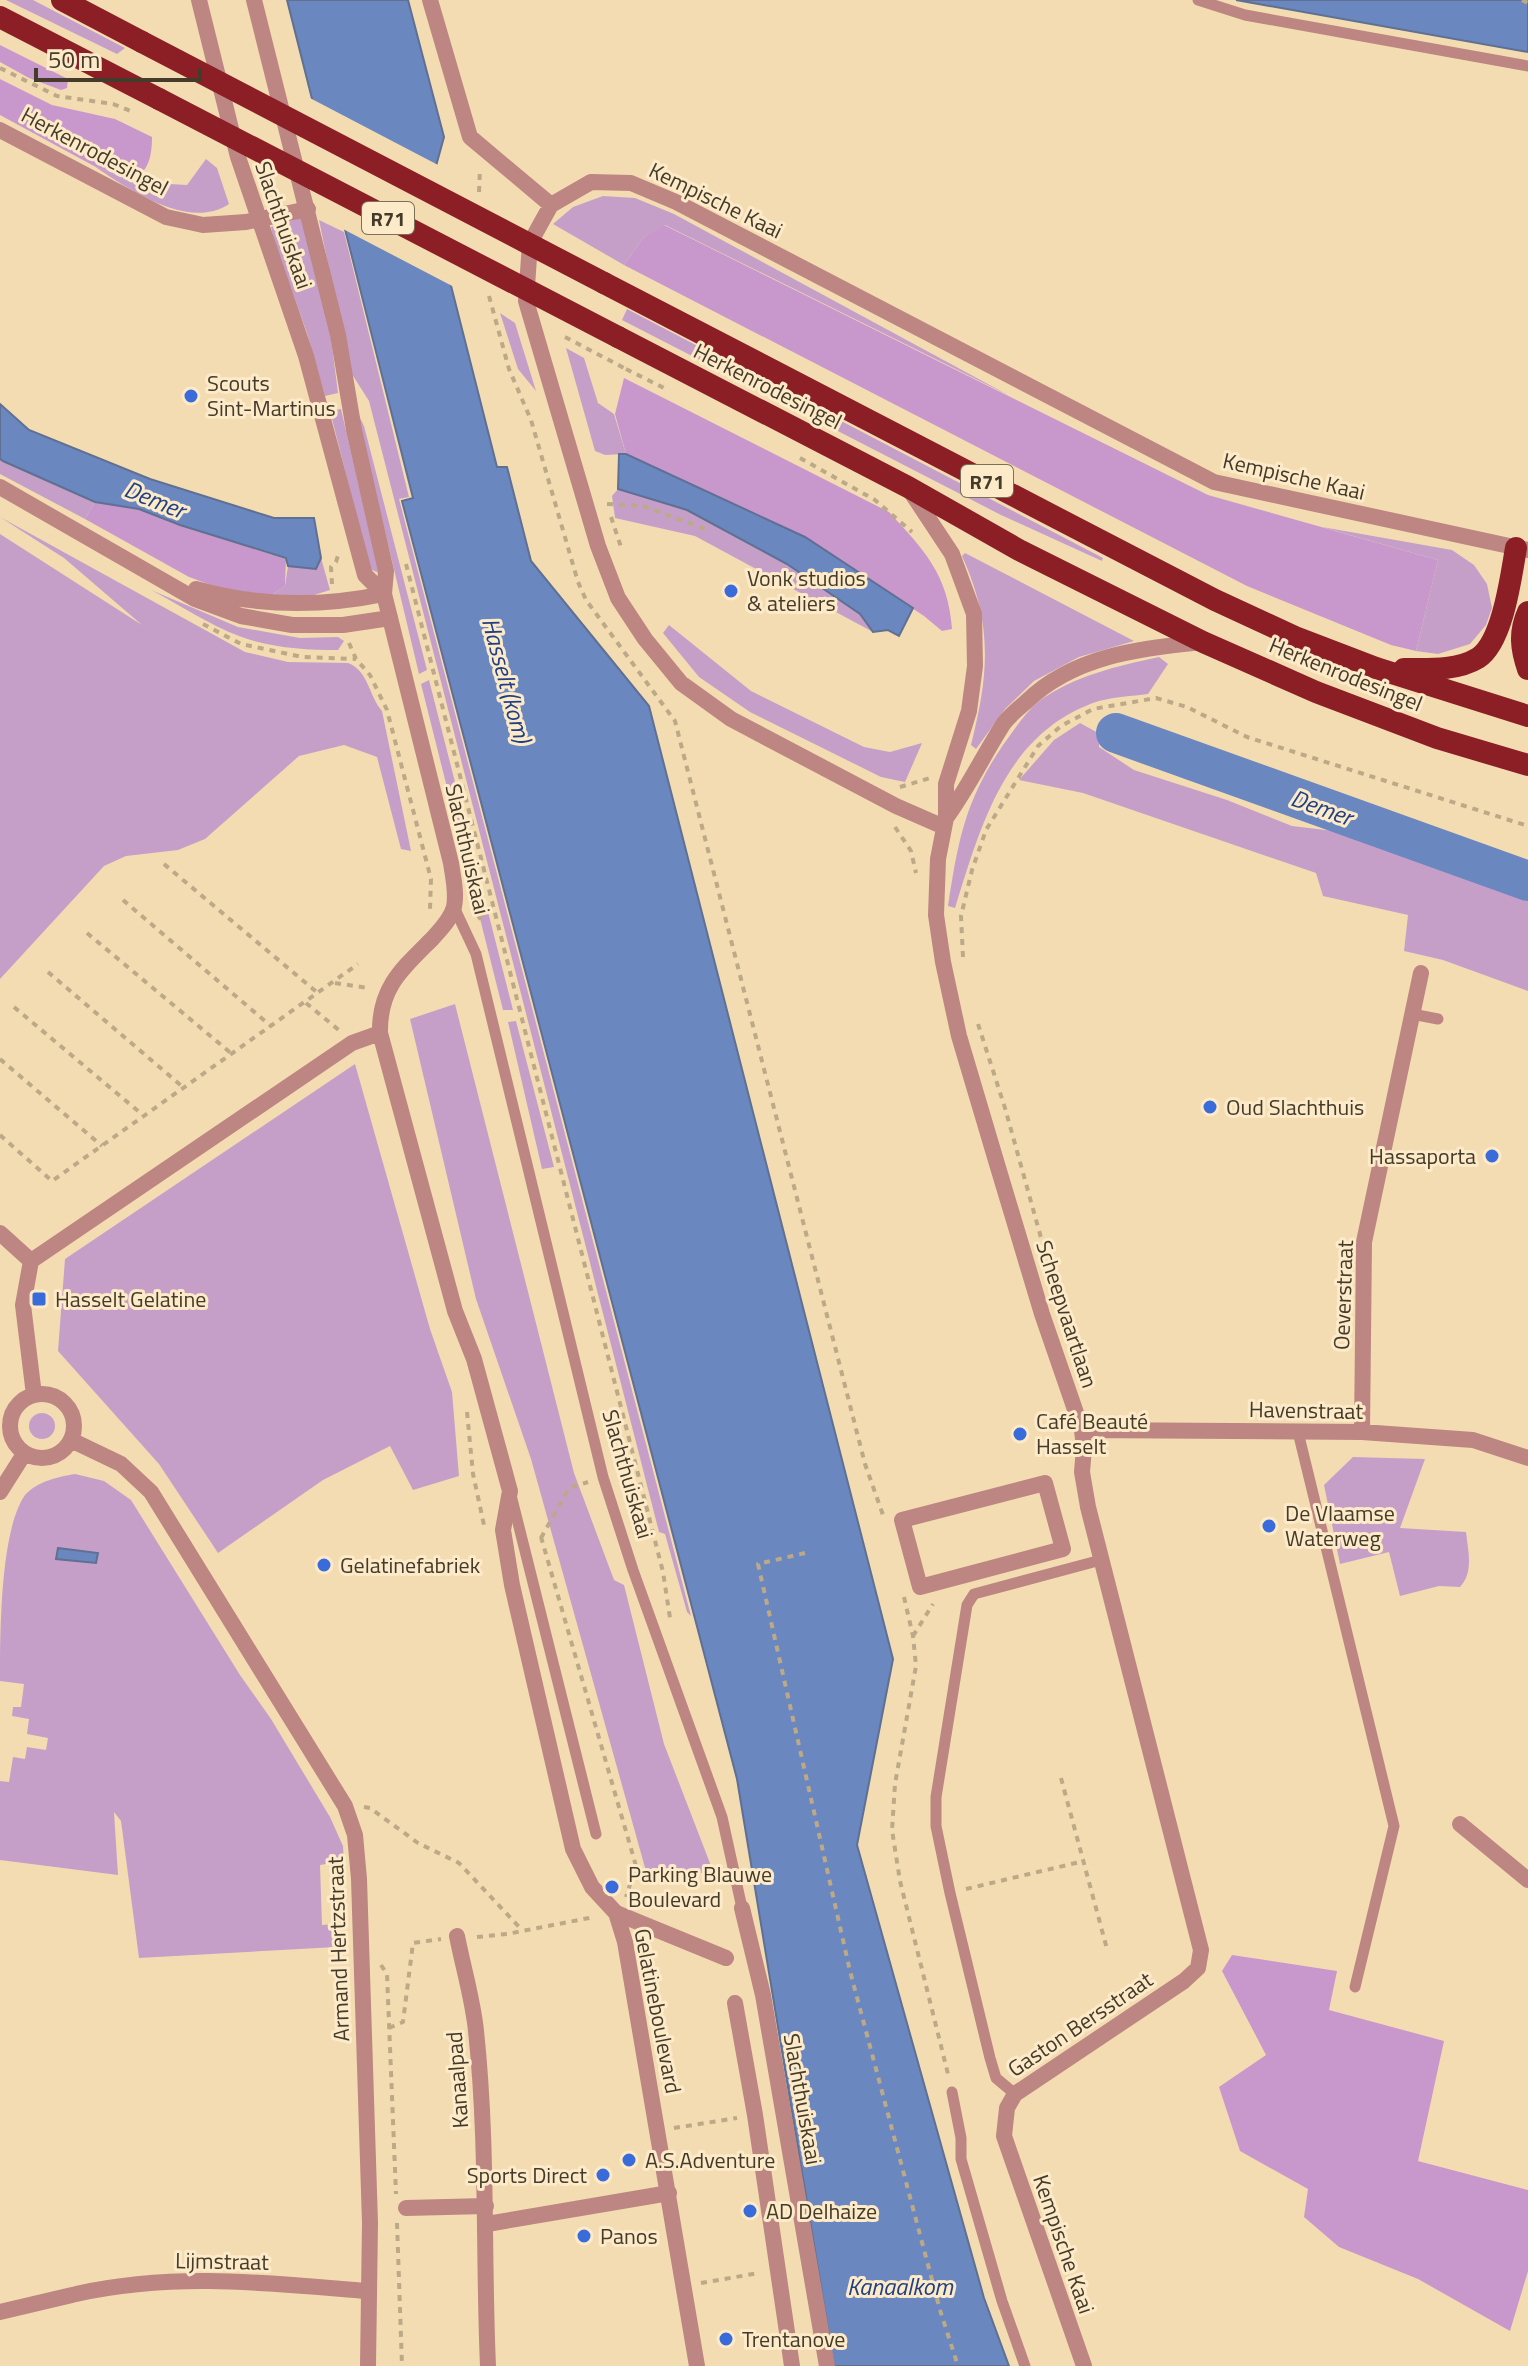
<svg xmlns="http://www.w3.org/2000/svg" width="1528" height="2366" font-family="'Titillium Web',sans-serif">
	<rect width="100%" height="100%" fill="#f3dcb2"/>
	<path fill="#c69fc9" d="M6 0H33L125 48 117 54Z
		M206 159 217 168 229 204C189 231 128 189 94 166L132 180 142 175 152 183 187 185Z
		M603 196 635 198 674 214 1010 396 665 225 643 238 624 265 553 224 573 207Z
		M303 217 331 338 338 393 325 396 307 333 274 241 271 227Z
		M319 220 344 232 409 497 399 499 691 1616 687 1612 665 1534 659 1532 369 401 350 371Z
		M627 309 1103 558 1102 561 1001 515 622 320Z
		M500 313 515 323 536 391 518 369Z
		M566 348 584 358 598 403 614 414 626 454 605 455 595 451Z
		M341 409 379 573 370 569 330 411Z
		M356 410 364 426 427 670 419 674Z
		M0 459 95 502 85 519 0 474Z
		M618 489 687 510 787 564 860 614 873 632 695 536 615 518 612 496Z
		M0 517 245 652 288 662 348 663C368 670 369 696 382 711L411 851 401 849 377 757 344 745 299 756 205 839 178 850 126 856 104 866 0 979V534L142 625 64 558Z
		M1322 527 1452 550 1474 565 1487 584 1492 608 1486 625 1470 644 1438 654 1416 651 1438 560Z
		M965 553 1134 641 1079 657 1034 681 1005 709 976 749 971 745C989 673 993 625 962 556Z
		M321 558 330 590 311 596H270L285 586 288 566 315 569Z
		M151 590 238 627 300 638 338 637 344 641 338 650C305 650 270 648 239 636 209 625 180 605 151 590Z
		M669 625 751 691 864 747 890 752 922 743 905 782 881 777 750 712 699 677 663 633Z
		M1159 657 1168 664 1148 694C1132 696 1114 697 1099 701 1006 731 981 825 955 908L948 906C958 841 965 801 1003 745 1014 730 1024 714 1038 702 1073 676 1117 666 1159 657Z
		M429 680 513 1010H503L421 684Z
		M1080 723 1100 734 1099 747 1134 770 1227 800 1292 826 1334 831 1528 897V991L1443 960 1404 951 1408 915 1323 896 1316 873 1083 793 1019 780 1054 740Z
		M455 1004 574 1473 614 1580 624 1585 664 1744 713 1871 649 1882 531 1459 476 1299 410 1019Z
		M516 1021 554 1167 542 1169 508 1022Z
		M355 1064 430 1329 452 1392 459 1476 413 1490 390 1446 323 1480 218 1553 159 1464 58 1351 65 1259Z
		M29 1426a13 13 0 1 1 26 0a13 13 0 1 1-26 0Z
		M1353 1457 1425 1459 1400 1528 1466 1532C1468 1551 1474 1572 1460 1587L1439 1586 1400 1596 1389 1552 1340 1564 1324 1485Z
		M75 1474 104 1481 131 1500 240 1675 271 1719 330 1817 343 1846 344 1861 320 1865 322 1925 335 1924 336 1947 139 1958 121 1821 114 1812 118 1875 0 1860V1781L9 1782 13 1757 25 1759 27 1747 46 1750 48 1738 27 1734 29 1719 12 1716 13 1707H21L24 1684 0 1681C0 1633 0 1531 25 1495 38 1481 58 1477 75 1474Z"/>
	<path fill="#c898cd" d="M0 45 68 79 67 88 61 90 29 78 0 62Z
		M0 79 52 105 115 119 152 137C152 155 149 172 132 180L94 166 0 115Z
		M664 225 1208 495 1438 560 1416 651 1391 645 1247 586 624 265 643 238Z
		M624 378 889 512C924 550 948 574 952 629L942 631 924 616 805 537 626 454 615 414Z
		M95 502 139 509 180 525 286 559 285 586 270 596 219 588 189 577 85 519Z
		M1232 1955 1337 1971 1329 2010 1444 2041 1418 2161 1528 2190V2271L1510 2331 1418 2279 1339 2247 1304 2217 1308 2189 1240 2151 1219 2087 1266 2055 1222 1971Z"/>
	<path fill="#6a87bf" stroke="#5f7092" stroke-width="2" d="M287 0H408L444 137 428 195 497 467H507L531 561 649 706 893 1659 857 1845 984 2298 1009 2366H834L737 1779 402 501 413 498Z
		M1236 0H1528V52Z
		M0 404 29 430 150 479 274 518H314L321 558 316 569 288 566 286 558 180 525 139 509 95 502 3 461 0 459Z
		M619 454H626L805 537 913 608 899 636 888 630 873 632 860 614 787 564 687 510 618 489Z
		M58 1548 98 1553 96 1563 56 1559Z"/>
	<path fill="#f3dcb2" d="M308 97 440 166 433 195 456 288 343 229Z"/>
	<g fill="none" stroke-linecap="round" stroke-linejoin="round">
		<path stroke="#6a87bf" stroke-width="40" d="M1116 733 1528 881"/>
		<path stroke="#bca987" stroke-width="4" stroke-dasharray="6 6" stroke-linecap="butt" d="M1522 0 1528 3
			M0 68 57 96 113 104 133 112
			M479 192 480 169
			M489 296 509 369 531 420 578 582 586 600 675 721 865 1464 883 1515
			M626 369 664 388
			M800 458 875 500 912 532
			M607 504 643 506 708 530
			M611 517 622 550
			M406 564 663 1572 670 1618
			M332 584 331 567 336 562 339 552
			M203 624 241 644 302 657 356 659
			M349 643 356 659 370 675 387 710 431 879 430 909
			M900 787 930 778
			M895 827 911 851 916 873
			M164 864 319 994
			M123 900 272 1027
			M478 919 492 906
			M87 933 232 1054
			M963 957 961 916 972 870 986 830 1038 746 1061 726 1093 709 1156 698 1187 707 1247 737 1528 826
			M48 972 184 1088
			M335 983 368 988
			M306 1003 340 1031
			M14 1007 144 1116
			M978 1024 1005 1108 1043 1245
			M0 1059 102 1146
			M0 1135 52 1181 358 964
			M467 1412 473 1474 484 1525
			M541 1537 636 1866 626 1897
			M541 1538 569 1488 588 1482
			M805 1553 758 1564 850 1971 940 2310 958 2366
			M904 1597 913 1636 916 1666 895 1784 892 1830 900 1881 949 2078
			M913 1636 933 1604
			M1061 1778 1107 1949
			M364 1807 370 1808 418 1843 459 1863 522 1930
			M966 1889 1084 1861
			M477 1937 507 1934 594 1917
			M381 1965 387 1974 396 2194
			M389 2028 403 2022 413 1943 441 1939
			M674 2128 737 2118
			M397 2223 402 2366
			M701 2283 759 2273"/>
		<path stroke="#bd8682" stroke-width="11" d="M1198 0 1245 15 1528 66
			M454 907 476 954 603 1477 633 1570 722 1817 742 1908
			M1412 1014 1438 1019
			M1298 1432 1394 1826 1355 1987
			M511 1495 596 1834
			M952 2092 961 2138V2159L1002 2301 1025 2366
			M1015 2094 996 2078 990 2058 950 1893 936 1826V1797L967 1605 974 1594 1101 1560"/>
		<path stroke="#bd8682" stroke-width="16" d="M1045 1483 1063 1549 920 1587 902 1520Z
			M742 1908 763 1995 827 2366
			M616 1913 726 1958
			M735 2003 755 2115 792 2366
			M406 2208 486 2206
			M487 2224 669 2193"/>
		<path stroke="#bd8682" stroke-width="16" d="M430 0 470 137 551 205
			M0 130 166 217 203 225 246 222 308 209
			M909 489 952 554 974 614 975 666 969 711 946 784V818L938 859 936 915 943 962 959 1036 997 1164 1042 1314 1082 1430 1084 1448 1082 1472 1088 1507 1201 1950 1198 1968 1184 1981 1015 2094 1007 2108 1004 2136 1084 2366
			M390 618 451 863C453 877 457 893 454 907 451 919 441 929 433 938 403 968 379 987 380 1033L455 1311 474 1359 510 1491 503 1530 512 1585 573 1849 592 1887 616 1913 625 1942 697 2366
			M946 818C968 788 984 754 1004 723 1010 715 1019 708 1026 702 1073 656 1140 648 1203 642
			M944 827 896 806 731 719 681 683 645 639 618 598 598 546 526 301 530 243 551 205 591 182 631 183 676 202 1214 482 1528 550
			M0 1233 31 1261
			M31 1261 352 1043 380 1033
			M31 1261 23 1305 34 1395
			M10 1426a32 32 0 1 1 64 0a32 32 0 1 1-64 0Z
			M1082 1430 1362 1432 1473 1440 1528 1458
			M1362 1432 1364 1242 1421 973
			M71 1440 121 1464 151 1492 345 1806 355 1835 359 1879 370 2223 368 2366
			M0 1492 24 1454
			M1460 1824 1528 1880
			M457 1936C463 1967 473 2000 476 2031 488 2143 483 2254 488 2366
			M76 2294C175 2272 268 2283 367 2291
			M0 2312 72 2295"/>
		<path stroke="#bd8682" stroke-width="16" d="M199 0 238 157 306 356 365 575 384 594
			M0 487 195 599 241 616 292 625H343L390 618 384 594 386 571 354 430 338 335 254 0
			M196 589C259 607 321 607 384 594"/>
		<path stroke="#8c1e26" stroke-width="22" d="M62 0 142 42
			M0 17 159 99
			M604 283 1215 600 1295 637 1376 668 1528 716
			M618 337 908 487 1019 550 1203 642 1316 692 1437 738 1528 765
			M1528 612C1519 632 1521 649 1528 669
			M1404 669C1428 669 1457 671 1478 658 1503 642 1511 576 1516 548"/>
		<path stroke="#bca987" stroke-width="4" stroke-dasharray="6 6" stroke-linecap="butt" d="M565 337 626 369"/>
		<path stroke="#8c1e26" stroke-width="22" d="M142 42 604 283
			M159 99 618 337"/>
	</g>
	<g fill="#396bdb" stroke="#fceac8" stroke-width="3">
		<circle cx="191" cy="396" r="8"/>
		<circle cx="731" cy="591" r="8"/>
		<circle cx="1210" cy="1107" r="8"/>
		<circle cx="1492" cy="1156" r="8"/>
		<rect x="31" y="1291" width="16" height="16" rx="4"/>
		<circle cx="1020" cy="1434" r="8"/>
		<circle cx="1269" cy="1526" r="8"/>
		<circle cx="324" cy="1565" r="8"/>
		<circle cx="612" cy="1887" r="8"/>
		<circle cx="629" cy="2160" r="8"/>
		<circle cx="603" cy="2175" r="8"/>
		<circle cx="750" cy="2211" r="8"/>
		<circle cx="584" cy="2236" r="8"/>
		<circle cx="726" cy="2339" r="8"/>
	</g>
	<g text-anchor="middle" dominant-baseline="central" stroke-width="6" stroke-linejoin="round" paint-order="stroke">
		<g fill="#fceac8" stroke="#7b7059" stroke-width="2">
			<rect x="362" y="202" width="52" height="32" rx="6"/>
			<rect x="961" y="465" width="52" height="32" rx="6"/>
		</g>
		<g font-size="20" font-weight="bold" fill="#443b2a">
			<text x="388" y="218">R71</text>
			<text x="987" y="481">R71</text>
		</g>
		<g font-size="22" fill="#443b2a" stroke="#fceac8">
			<text transform="translate(95 151) rotate(28)">Herkenrodesingel</text>
			<text transform="translate(716 200) rotate(26)">Kempische Kaai</text>
			<text transform="translate(284 225) rotate(71)">Slachthuiskaai</text>
			<text transform="translate(768 386) rotate(27)">Herkenrodesingel</text>
			<text transform="translate(1294 476) rotate(13)">Kempische Kaai</text>
			<text transform="translate(1346 674) rotate(22)">Herkenrodesingel</text>
			<text transform="translate(468 849) rotate(77)">Slachthuiskaai</text>
			<text transform="translate(1343 1295) rotate(-88)">Oeverstraat</text>
			<text transform="translate(1067 1314) rotate(72)">Scheepvaartlaan</text>
			<text transform="translate(1306 1410) rotate(1)">Havenstraat</text>
			<text transform="translate(628 1474) rotate(74)">Slachthuiskaai</text>
			<text transform="translate(338 1949) rotate(-92)">Armand Hertzstraat</text>
			<text transform="translate(658 2011) rotate(79)">Gelatineboulevard</text>
			<text transform="translate(1080 2024) rotate(-34)">Gaston Bersstraat</text>
			<text transform="translate(457 2080) rotate(-94)">Kanaalpad</text>
			<text transform="translate(803 2099) rotate(80)">Slachthuiskaai</text>
			<text transform="translate(1064 2244) rotate(71)">Kempische Kaai</text>
			<text transform="translate(222 2261) rotate(1)">Lijmstraat</text>
		</g>
		<g font-size="22" fill="#443b2a" stroke="#fceac8" text-anchor="start">
			<text x="207" y="383">Scouts<tspan x="207" dy="25">Sint-Martinus</tspan></text>
			<text x="747" y="578">Vonk studios<tspan x="747" dy="25">&amp; ateliers</tspan></text>
			<text x="1226" y="1107">Oud Slachthuis</text>
			<text x="1476" y="1156" text-anchor="end">Hassaporta</text>
			<text x="55" y="1299">Hasselt Gelatine</text>
			<text x="1036" y="1421">Café Beauté<tspan x="1036" dy="25">Hasselt</tspan></text>
			<text x="1285" y="1513">De Vlaamse<tspan x="1285" dy="25">Waterweg</tspan></text>
			<text x="340" y="1565">Gelatinefabriek</text>
			<text x="628" y="1874">Parking Blauwe<tspan x="628" dy="25">Boulevard</tspan></text>
			<text x="645" y="2160">A.S.Adventure</text>
			<text x="587" y="2175" text-anchor="end">Sports Direct</text>
			<text x="766" y="2211">AD Delhaize</text>
			<text x="600" y="2236">Panos</text>
			<text x="742" y="2339">Trentanove</text>
		</g>
		<g font-size="24" font-style="italic" fill="#204085" stroke="#fceac8">
			<text transform="translate(155 499) rotate(22)">Demer</text>
			<text transform="translate(507 680) rotate(75)">Hasselt (kom)</text>
			<text transform="translate(1322 807) rotate(20)">Demer</text>
			<text x="900" y="2286">Kanaalkom</text>
		</g>
	</g>
	<path d="M36 68v12h164v-12" fill="none" stroke="#443b2a" stroke-width="4"/>
	<text x="48" y="68" font-size="24" fill="#443b2a" stroke="#fceac8" stroke-width="6" paint-order="stroke">50 m</text>
</svg>
